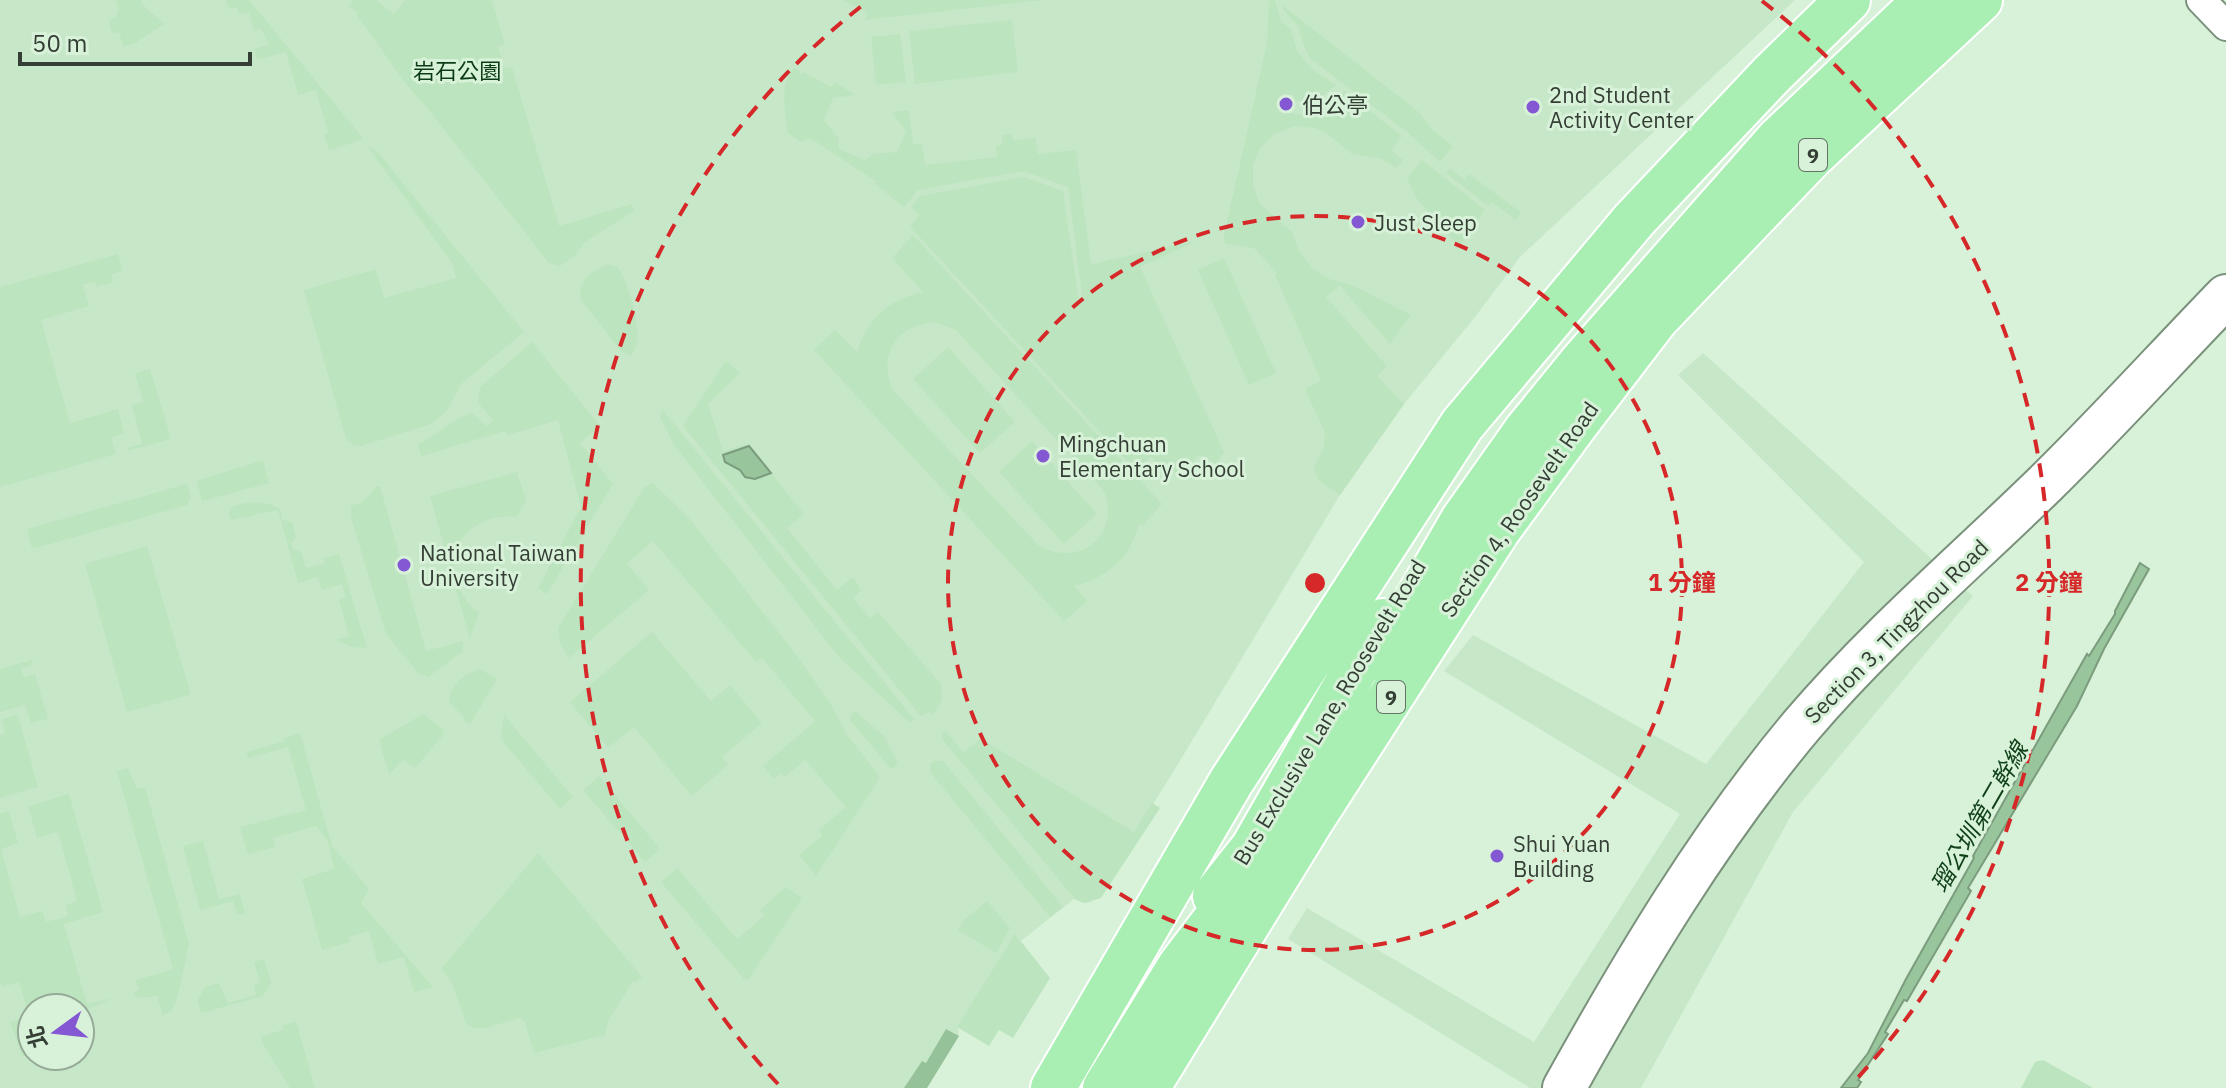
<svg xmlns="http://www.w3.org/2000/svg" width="2226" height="1088" font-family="'IBM Plex Sans','Noto Sans TC',sans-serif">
	<rect width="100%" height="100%" fill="#d8f2d9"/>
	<path fill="#c7e7c9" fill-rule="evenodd" d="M0 0H1795L1520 257 1475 317 1404 404 1340 495 1172 774 1091 902 1084 903 1074 899 1021 941 1016 935 958 1027 959 1036 927 1088H0ZM32 1008H80V1056H32Z
		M1703 353 1973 596 1793 812 1641 1088H1530L1288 939 1307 908 1534 1042 1680 814 1444 671 1473 635 1706 764 1864 562 1678 375Z"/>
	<path fill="#bce4be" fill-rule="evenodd" d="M116 0H141L143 5 164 24 135 43 123 46 119 32 112 33 109 20 115 18 119 11Z
		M226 0H249L362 137V140L329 150 324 134 328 132 316 90 298 95 286 52 257 60 254 49 269 44 261 29 254 31 249 12 239 14 237 7 229 9Z
		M353 0H376L394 14 405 0H492L505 44 498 47 504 68 512 67 559 226 632 204 634 211 585 242 575 255 560 266 549 263 424 104C398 78 380 44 356 15L358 13 349 6Z
		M843 0H1042L865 20 868 13Z
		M1269 0H1275L1281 21 1291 29 1297 51 1313 70 1336 85 1313 103 1295 100 1293 95 1284 94 1277 100 1280 112 1316 116 1318 112 1344 91 1402 136 1391 150 1403 160 1396 168 1380 158 1352 154 1325 132 1315 128 1295 126 1276 133 1261 147 1253 165V185L1260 204 1292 232 1299 251 1312 268 1329 279 1350 284 1411 315 1390 344 1340 286 1326 297 1387 366 1377 376 1404 404 1340 495 1318 479 1314 468 1324 447 1325 433 1305 389 1321 381 1275 275 1277 273 1254 248 1225 244 1224 235 1267 43Z
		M1282 5 1420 113 1430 128 1453 146 1440 162 1406 131 1311 59C1303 48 1303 39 1298 27 1294 19 1285 15 1282 5Z
		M1012 20 1018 72 915 84 909 31Z
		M900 34 906 82 876 85 871 37Z
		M794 68 800 71V75L803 72 831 87 835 82 855 95 833 98 824 120 838 138 839 149 865 160 873 154 897 152 906 131 892 112 909 110 913 144H922L925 165 997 157 996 146 1002 145V135L1012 134 1013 140 1035 138 1038 154 1076 150 1091 264 1196 241 1140 267 1224 452 1216 464 1202 455 1197 456 1184 478 1150 457 1136 471 910 227 919 215 911 207 920 196 1024 177 1063 191 1078 296 1083 301 1068 187 1023 171 918 190 904 207 874 183 877 182 810 138 801 142 788 133C785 111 779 84 794 68Z
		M368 147 376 150 524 332 462 383 446 412 431 424 361 446 353 445 346 439 304 290 376 269 384 298 456 278 452 263Z
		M1422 160 1485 210 1459 247 1417 199 1407 179Z
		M1450 168 1464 180 1469 174 1519 211 1521 213 1516 220 1492 202 1488 206 1446 173Z
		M913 235 1162 504 1142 526 1139 524C1130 558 1108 577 1074 586L1087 601 1064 621 814 350 835 330 857 352C868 317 889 300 923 292L892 258ZM935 322 956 330 1104 491C1121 536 1079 569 1038 545L893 390C877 354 897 325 935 322Z
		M118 254 123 271 111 274 113 282 97 287 95 282 83 285 89 306 41 320 70 423 118 409 124 433 111 437 116 454 0 487V287Z
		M1224 258 1276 373 1249 385 1198 270Z
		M608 264 618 267C629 284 647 339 631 355L622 352 581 300C577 280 591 272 608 264Z
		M532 342 600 426 580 443 613 484 547 594 538 588 581 507 558 420 507 435 505 431 421 456 418 445C432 437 460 414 472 413L487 426 493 420 478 403 480 387Z
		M948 347 1015 422 980 453 913 379Z
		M726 361 740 373 708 404 723 451 747 444 804 514 787 528 837 590 853 577 861 590 853 598 870 618 878 612 941 684C943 698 942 705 932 715L930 712 921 716 683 426Z
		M150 369 171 439 128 451 127 448 142 444 132 405 143 402 135 373Z
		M662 409 914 719 910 723 838 656 674 445 660 417Z
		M1032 441 1097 514 1064 544 999 472Z
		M263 460 269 483 202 501 197 481Z
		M517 472 526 500 517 517C455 511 432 575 479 613L470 639 430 496Z
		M653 483 690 519 800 660 830 703 847 735 877 773 879 779 816 876 799 855 823 835 819 830 846 807 805 760 785 777 781 773 774 779 763 766 815 721 762 658 756 662 653 541 627 563 649 590 569 658 560 643 558 628 644 488Z
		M187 484 191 498 187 505 36 548 31 546 27 529Z
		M380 486 426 651 463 641V651L428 677 419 674 386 634 351 517V506L363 502 376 487Z
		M251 502 270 504 280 509 282 520 292 522 296 537 291 543 293 549 301 552 306 568 324 564 323 558 339 554 367 648 353 647 335 640 349 636 339 600 346 598 342 584 322 590 318 577 298 583 278 510 231 520 229 512 233 506Z
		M147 546 190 692 189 695 127 712 85 564Z
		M652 632 711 701 730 685 762 723 722 757 728 765 692 796 634 727 608 748 570 702Z
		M32 660 33 665 21 668 24 677 35 674 48 719 31 723 25 705 0 712V669Z
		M480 669 497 679 470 724 463 720 465 718 449 702C449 686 464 673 480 669Z
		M856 712 884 736 898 763 894 768H890L850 720 852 713Z
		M423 714 443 729 444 734 415 768 403 760 389 774 379 740Z
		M18 715 38 787 0 798V735L5 733 2 719Z
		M504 715 573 797 560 809 501 739Z
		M946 731 963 752 983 737 988 743 1134 832 1152 803 1160 808 1101 898 1084 903 1075 899 942 739V734Z
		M300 733 332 846 369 889 361 903 433 987 414 992 404 957 378 964 369 931 349 937 350 942 322 950 302 879 334 869 328 841 316 826 273 838 275 847 248 854 240 827 306 810 288 747 248 758 247 752 285 741 284 738Z
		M934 761H943L1063 907 1050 917 930 772V764Z
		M128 768 137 789 145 787 189 944 177 999 172 1010 163 1016 157 996 136 998 134 992 139 990 136 980 173 969 117 771Z
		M599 776 660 849 645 862 583 790Z
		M69 794 103 912 64 924 87 1004 112 998 80 1013V1008H32V1053L22 1056 10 1022 29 1016 19 982 2 987 0 980V814L9 811 18 843 1 849 20 917 42 911 46 922 68 916 66 905 77 901 58 832 37 838 28 806Z
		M203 841 219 899 240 894 245 914H237L233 901 200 910 183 846Z
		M538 853 642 977 636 982 633 981 608 1021 605 1035 534 1053 525 1022 520 1018 485 1028H473L466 1023 452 983 441 969Z
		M677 868 737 939 764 916 760 910 786 887 802 898 749 979 745 980 661 882Z
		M987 901 1010 928 996 953 958 930 965 919Z
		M1015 934 1050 978 1013 1038 999 1030 989 1046 957 1027Z
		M264 959 271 983 263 996 201 1013 198 1000 205 987 219 983 228 1003 256 995 254 985 260 983 254 962Z
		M296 1021 315 1088H290L263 1044 261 1036 283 1030 282 1025Z
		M2043 1060 2093 1088H2021L2035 1062Z"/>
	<path fill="#96c299" d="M946 1029 959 1036 927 1088H904L922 1061 926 1063Z"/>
	<path fill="#99c59c" stroke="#7b9c7d" stroke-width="2" d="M749 446 771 473 755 479 745 477 740 470 725 462 723 455Z
		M2140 563 2149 569 2104 649 2077 706 1968 888 1971 891 1907 1001 1904 1000 1885 1032 1888 1034 1858 1080 1861 1082 1857 1088H1841L1868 1053 1906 979 1974 858 1973 856 2087 654 2089 656 2115 614V611Z"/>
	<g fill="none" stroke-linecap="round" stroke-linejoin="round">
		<g stroke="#7a917b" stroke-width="32">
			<path id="street" d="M2201 0 2226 26"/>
		</g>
		<g stroke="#7a917b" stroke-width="46">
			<path id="secondary" d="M1564 1088C1634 962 1709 836 1802 725 1877 637 1964 563 2046 483 2108 422 2166 358 2226 296"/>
		</g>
		<g stroke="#fff" stroke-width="48">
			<path id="primary" d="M1382 660 1463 520 1526 431 1583 361 1778 140 1926 0
				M1215 896 1253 848 1383 621
				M1053 1088 1231 782 1462 425 1634 220 1771 75 1848 0
				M1105 1088 1180 966 1247 878
				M1147 1088 1311 821 1498 530 1575 425 1656 319 1811 157 1980 0"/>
		</g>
		<use href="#street" stroke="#fff" stroke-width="28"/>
		<use href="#secondary" stroke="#fff" stroke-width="42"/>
		<use href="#primary" stroke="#a9efb3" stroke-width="44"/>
	</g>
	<g fill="none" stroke="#d62828" stroke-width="4" stroke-dasharray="14 10">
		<circle cx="1315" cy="583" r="367"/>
		<path d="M778 1084A734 734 0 0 1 868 1M1762 1A734 734 0 0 1 1852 1084"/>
	</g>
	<g fill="#8358d2" stroke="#d8f2d9" stroke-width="3">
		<circle cx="1286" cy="104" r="8"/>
		<circle cx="1533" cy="107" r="8"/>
		<circle cx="1358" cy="222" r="8"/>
		<circle cx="1043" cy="456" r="8"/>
		<circle cx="404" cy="565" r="8"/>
		<circle cx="1497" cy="856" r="8"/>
	</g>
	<g text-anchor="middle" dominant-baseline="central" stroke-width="6" stroke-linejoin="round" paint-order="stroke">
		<g fill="#d8f2d9" stroke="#657466" stroke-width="2">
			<rect x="1799" y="139" width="28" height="32" rx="6"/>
			<rect x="1377" y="681" width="28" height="32" rx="6"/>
		</g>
		<g font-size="20" font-weight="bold" fill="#343e35">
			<text x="1813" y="155">9</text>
			<text x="1391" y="697">9</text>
		</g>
		<g font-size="22" fill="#0c3c15" stroke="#d8f2d9">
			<text x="457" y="70">岩石公園</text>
		</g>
		<g font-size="22" fill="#343e35" stroke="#d8f2d9" text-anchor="start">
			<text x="1549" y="94">2nd Student<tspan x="1549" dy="25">Activity Center</tspan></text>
			<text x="1302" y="104">伯公亭</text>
			<text x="1374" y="222">Just Sleep</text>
			<text x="1059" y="443">Mingchuan<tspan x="1059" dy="25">Elementary School</tspan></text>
			<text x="420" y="552">National Taiwan<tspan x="420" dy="25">University</tspan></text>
			<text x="1513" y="843">Shui Yuan<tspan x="1513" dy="25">Building</tspan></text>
		</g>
		<g font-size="22" fill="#343e35" stroke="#d8f2d9">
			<text transform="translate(1519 509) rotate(-55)">Section 4, Roosevelt Road</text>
			<text transform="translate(1896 631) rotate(-45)">Section 3, Tingzhou Road</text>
			<text transform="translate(1329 712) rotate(-59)">Bus Exclusive Lane, Roosevelt Road</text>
		</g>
		<g font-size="24" font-style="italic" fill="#11411a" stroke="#d8f2d9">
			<text transform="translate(1979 817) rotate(-60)">瑠公圳第二幹線</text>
		</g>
	</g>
	<circle cx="1315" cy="583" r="12" fill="#d62828" stroke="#d8f2d9" stroke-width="4"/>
	<g font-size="24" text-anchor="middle" font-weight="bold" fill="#d62828" stroke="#d8f2d9" stroke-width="6" stroke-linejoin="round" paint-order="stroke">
		<text x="1682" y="591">1 分鐘</text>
		<text x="2049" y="591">2 分鐘</text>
	</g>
	<g transform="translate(56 1032) rotate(255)"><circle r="38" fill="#d8f2d9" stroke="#96aa97" stroke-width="2"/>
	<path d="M0-6L14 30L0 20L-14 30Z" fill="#8358d2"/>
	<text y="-12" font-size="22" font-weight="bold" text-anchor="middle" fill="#343e35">北</text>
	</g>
	<path d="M20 52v12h230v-12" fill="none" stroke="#343e35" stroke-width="4"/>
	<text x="32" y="52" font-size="24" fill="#343e35" stroke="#d8f2d9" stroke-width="6" paint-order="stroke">50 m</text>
</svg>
